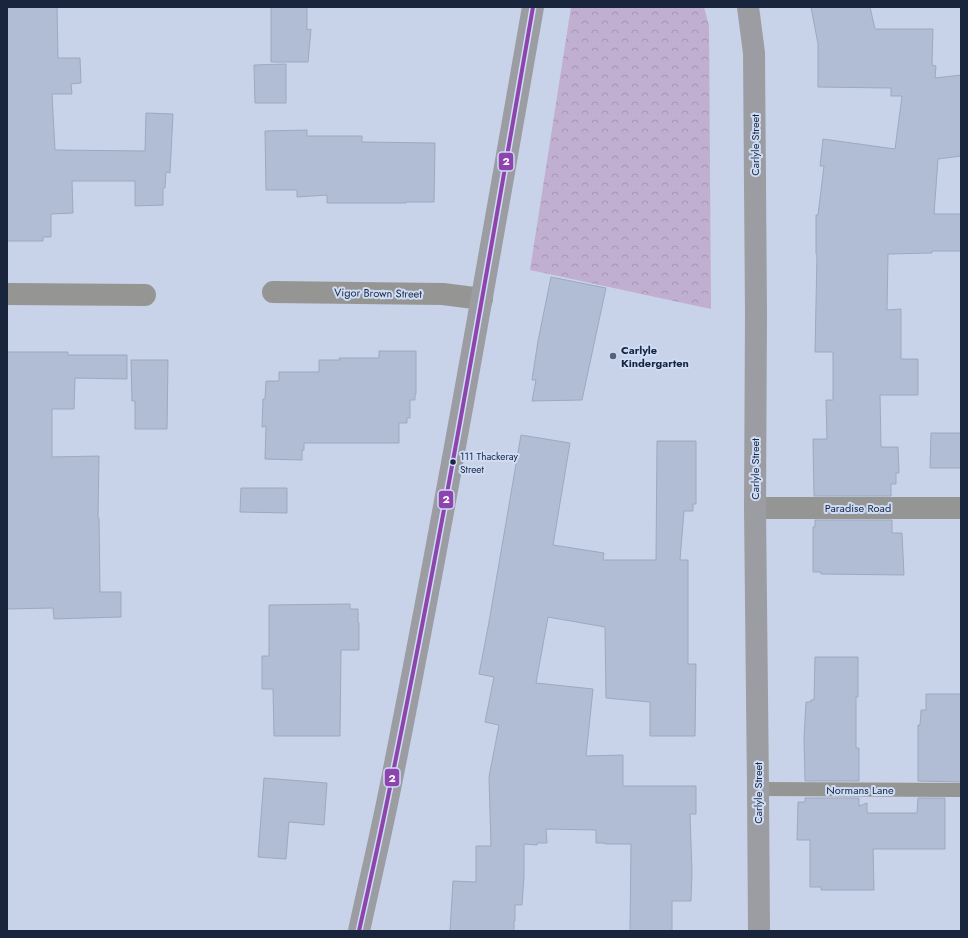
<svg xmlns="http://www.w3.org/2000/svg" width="968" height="938" font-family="Jost,sans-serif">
	<defs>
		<pattern id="park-crowns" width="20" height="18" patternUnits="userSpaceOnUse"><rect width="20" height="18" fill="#c0afd1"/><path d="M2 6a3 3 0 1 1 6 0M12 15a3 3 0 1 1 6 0" fill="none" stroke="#a496b4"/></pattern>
	</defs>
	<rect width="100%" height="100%" fill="#c8d3e9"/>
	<path fill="url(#park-crowns)" d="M571 7H704L709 26 711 309 530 270Z"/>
	<path fill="#b1bdd5" stroke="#9ea8be" d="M7 7H57L58 58H80L81 83 71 84 72 94H52L55 150 145 151 146 113 173 114 170 173 166 172 165 188H163V205L135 206V181H72L73 213 51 214V237H43V241H7Z
		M271 7H307V30L311 29 308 62H271Z
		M811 7H870L875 29H933L932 65 936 66 935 78 961 75V156L938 159 934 214H961V251H932V253L888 254 887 310 901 309V359H918V395H880L881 447H898L899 473H896V484H891V496H814L813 439H827L826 400H833V352H815L817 254H816V215H818L824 166H820L823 139 895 149 902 96H891V88L818 87V44Z
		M286 64V103H255L254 65Z
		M307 130V136H362V142L435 143 434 202H406V203H327V195L297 197V190H266L265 131Z
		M551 277 606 288 582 400 532 401 536 380H532L538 341Z
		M379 351H416V394H415V400H410V418H407V423H399V443H304V450H302V460L265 459 266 426 262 427 263 399H265L266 381H279V372H319V360H340L339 358H379Z
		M7 352H68V355H127V379L75 378 74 409H52V457L99 456 98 518H99L100 592H121V617L54 619 53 608 7 609Z
		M131 360H168L167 429H135V401H132Z
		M931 433H961V468H930Z
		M521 435 570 443 553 545 604 553 603 560H656L657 441H696V504H693V511H684L680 560H688V664H696L695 736H650V702L606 698 605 627 548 617 536 683 593 689 586 756 623 755V786H696V814H690L692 872 691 901H672V931H630L631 844H605V843H596V830L546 829 547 843H537V845L524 844V876L522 905H515V921H514V931H450L453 881 476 882V846H491L489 777 499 725 485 722 494 677 479 674 489 622Z
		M241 488H287V513L240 512Z
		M815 520H892V533H902L904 575 821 574V572H813V527H815Z
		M350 604V609H358V622L359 623V650H341L340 736H274L273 689H262V656H269V605Z
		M815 657H858V697H856V748H859V781H805L804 738 806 702H810L811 700H814Z
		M926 694H961V782L918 781V725H920L921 710H926Z
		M264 778 327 783 324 825 289 822 286 859 258 857Z
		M805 798H859V806L867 803V813H917L918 798H945V849H873L874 890H821V887H810V840H797L798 802H805Z"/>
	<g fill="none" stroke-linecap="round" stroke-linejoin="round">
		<path stroke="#959594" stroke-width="14" d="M758 789 961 790"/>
		<path stroke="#959594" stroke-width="22" d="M273 292 443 294 482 299
			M7 294 145 295
			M755 508H961"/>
		<path stroke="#9c9da2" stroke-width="22" d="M748 7 754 53 756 313 755 508 758 789 759 931
			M359 931C370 880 382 830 392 779 443 522 488 264 533 7"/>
		<g stroke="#cedcf6" stroke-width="7">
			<path id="bus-1" d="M359 931C369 886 379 842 388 797 442 535 487 271 533 7"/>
		</g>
		<use href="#bus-1" stroke="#8e44ad" stroke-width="4"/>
	</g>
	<circle fill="#566279" stroke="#cedcf6" stroke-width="1.5" cx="613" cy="356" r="4"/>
	<circle fill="#18253d" stroke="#cedcf6" stroke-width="1.5" cx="453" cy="462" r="3.5"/>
	<g text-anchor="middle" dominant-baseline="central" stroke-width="4" stroke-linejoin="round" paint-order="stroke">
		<g font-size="10" fill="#18253d" stroke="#cedcf6" text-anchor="start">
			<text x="460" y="456">111 Thackeray<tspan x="460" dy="13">Street</tspan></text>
		</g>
		<g font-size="11" fill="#18253d" stroke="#cedcf6">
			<text transform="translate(755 145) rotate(-90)">Carlyle Street</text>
			<text transform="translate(378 293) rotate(1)">Vigor Brown Street</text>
			<text transform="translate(755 469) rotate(-90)">Carlyle Street</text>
			<text x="858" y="508">Paradise Road</text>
			<text x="860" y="790">Normans Lane</text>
			<text transform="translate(758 793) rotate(-90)">Carlyle Street</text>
		</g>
		<g font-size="11" font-weight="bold" fill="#18253d" stroke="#cedcf6" text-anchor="start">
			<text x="621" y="350">Carlyle<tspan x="621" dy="13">Kindergarten</tspan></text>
		</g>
	</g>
	<g stroke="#cedcf6" stroke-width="1.5">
		<rect x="498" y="152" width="16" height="19" rx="4" fill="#8e44ad"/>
		<rect x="438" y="490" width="16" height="19" rx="4" fill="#8e44ad"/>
		<rect x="384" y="768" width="16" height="19" rx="4" fill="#8e44ad"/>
	</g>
	<g font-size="11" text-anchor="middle" font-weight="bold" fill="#fff">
		<text x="506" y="165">2</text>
		<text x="446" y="503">2</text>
		<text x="392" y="782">2</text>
	</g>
	<rect width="968" height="938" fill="none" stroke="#18253d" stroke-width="16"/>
</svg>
